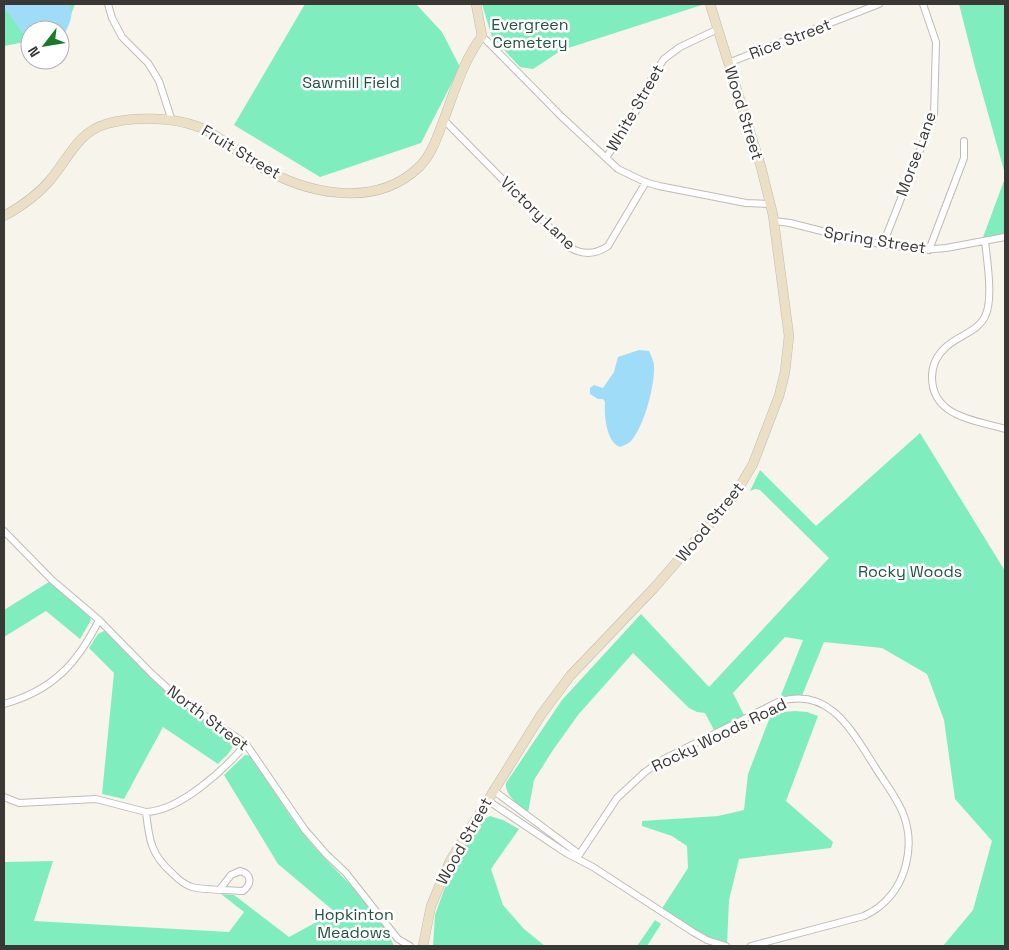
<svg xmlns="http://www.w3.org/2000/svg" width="1009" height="950" font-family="'Space Grotesk',sans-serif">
	<rect width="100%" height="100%" fill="#f7f4eb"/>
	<path fill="#80edbf" d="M4 4H75L63 36 60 30H30V41L4 46Z
		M305 4H416L442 32 460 67 421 143 320 177 234 125Z
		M482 4H705L562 50 533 69 520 67 492 37Z
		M959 4H1005V174L975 67Z
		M1005 178V235L982 240Z
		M920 433 1005 571V946H943L973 910 992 841 955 799 944 720 927 674 882 648 824 642 801 698 779 700 803 640 785 637 733 693 744 715 714 730 705 713 697 712 689 708 633 653 578 715 553 750 534 780 528 813C519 806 504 794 506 783L562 700 641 614 709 687 829 558 760 490 755 489 750 491 760 470 816 526Z
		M52 580 89 616 91 620 80 639 46 611 4 637V610Z
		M104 631H107L152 678 231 737C238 748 226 755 218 764L163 727 124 799 102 794 114 673 89 648 98 634Z
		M795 711 807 712 818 716 786 801 833 842 831 848 739 859 729 900 727 945 714 942 661 910 688 868 687 846 672 836 642 826V821L718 816 744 810 748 774 770 717 782 712Z
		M245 755 251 756C270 785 288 815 310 842 339 876 376 904 394 946H4V862L53 861 34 921 229 932 244 912 221 894 234 895 289 937 335 912 278 864 224 775Z
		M490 816 503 820 519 829 491 869 503 905 524 929 545 946H433L435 915 453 865 482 820Z
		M655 920 661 924 647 946H637Z"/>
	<path fill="#9fdcf8" d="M4 4H68C77 13 66 32 60 41V30H30V32L23 34 8 12 4 10Z
		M639 350 649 351C651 356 654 361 654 366 655 385 644 427 631 441 628 444 624 445 620 447 606 442 604 414 605 402L603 399H598L590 394V388L594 385 603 388 614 372 618 357Z"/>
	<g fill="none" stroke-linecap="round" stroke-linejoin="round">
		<g stroke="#bfbcb4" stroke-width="8">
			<path id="street" d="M108 4 112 18 122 37 148 63 159 81 172 121
				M482 36 562 117 618 169 645 182 659 186 746 203 770 204
				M728 63 879 4
				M444 120 569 247C582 255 595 255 608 246L646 182
				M606 158 643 100 653 75 664 59 680 47 718 29
				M774 221 790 223 861 241 922 250 946 248 1005 237
				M985 241C987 260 993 297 986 314 980 331 959 335 946 347 937 355 932 365 932 377 932 417 975 420 1005 429
				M883 244 934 115 936 42 923 4
				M929 250 964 158V141
				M4 531 52 580 99 620 152 674 176 696 246 744 305 830 326 854 346 873 398 939 410 946
				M4 704C53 690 77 664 99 620
				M493 790 579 854
				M4 797 19 803 96 799 146 812C180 811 225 769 246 744
				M487 800 566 853 593 867 693 932 707 940 726 946
				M146 812C149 840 151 855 173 874 178 879 185 885 192 887 202 890 231 890 243 891 252 884 252 874 240 871L231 875 220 889
				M577 858 617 798 645 772 664 759 778 702C829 685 852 731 875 767 885 783 898 799 904 816 915 847 906 885 880 906 876 910 869 913 864 916L751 946"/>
		</g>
		<g stroke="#bfbcb4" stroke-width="10">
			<path id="secondary" d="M4 216C22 206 38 195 51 179 68 159 78 132 106 124 132 116 173 117 199 127 220 135 237 153 256 164 303 193 373 210 418 168 431 156 437 138 443 122 454 93 463 61 482 36L476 4
				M423 946 431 906 450 861 541 715 570 676 654 588 734 496 753 464 779 396 785 372 789 336 773 215 761 167 710 4"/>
		</g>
		<use href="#street" stroke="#fff" stroke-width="6"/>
		<use href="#secondary" stroke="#ebe0c6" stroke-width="9"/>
	</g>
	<g text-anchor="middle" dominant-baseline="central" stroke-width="5" stroke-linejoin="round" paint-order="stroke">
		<g font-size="16" fill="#255340" stroke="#fff">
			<text x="530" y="24">Evergreen<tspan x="530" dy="18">Cemetery</tspan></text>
			<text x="351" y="82">Sawmill Field</text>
			<text x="910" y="571">Rocky Woods</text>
			<text x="354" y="914">Hopkinton<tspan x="354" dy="18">Meadows</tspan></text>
		</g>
		<g font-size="16" fill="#393835" stroke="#fff">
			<text transform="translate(790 39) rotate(-21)">Rice Street</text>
			<text transform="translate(635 108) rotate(-60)">White Street</text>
			<text transform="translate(744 113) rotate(73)">Wood Street</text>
			<text transform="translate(241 152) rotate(31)">Fruit Street</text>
			<text transform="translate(916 154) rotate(-70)">Morse Lane</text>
			<text transform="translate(538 213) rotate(44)">Victory Lane</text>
			<text transform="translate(875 240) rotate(9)">Spring Street</text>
			<text transform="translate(710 522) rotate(-51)">Wood Street</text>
			<text transform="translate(208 718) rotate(37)">North Street</text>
			<text transform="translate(719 735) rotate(-26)">Rocky Woods Road</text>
			<text transform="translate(464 841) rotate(-61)">Wood Street</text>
		</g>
	</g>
	<rect width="1009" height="950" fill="none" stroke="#393835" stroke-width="10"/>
	<g transform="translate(45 45) rotate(239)"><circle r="24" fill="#ffffff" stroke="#b0afae"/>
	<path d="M0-4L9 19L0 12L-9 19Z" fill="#1c7929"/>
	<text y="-8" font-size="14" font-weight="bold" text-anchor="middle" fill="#393835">N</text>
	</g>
</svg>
